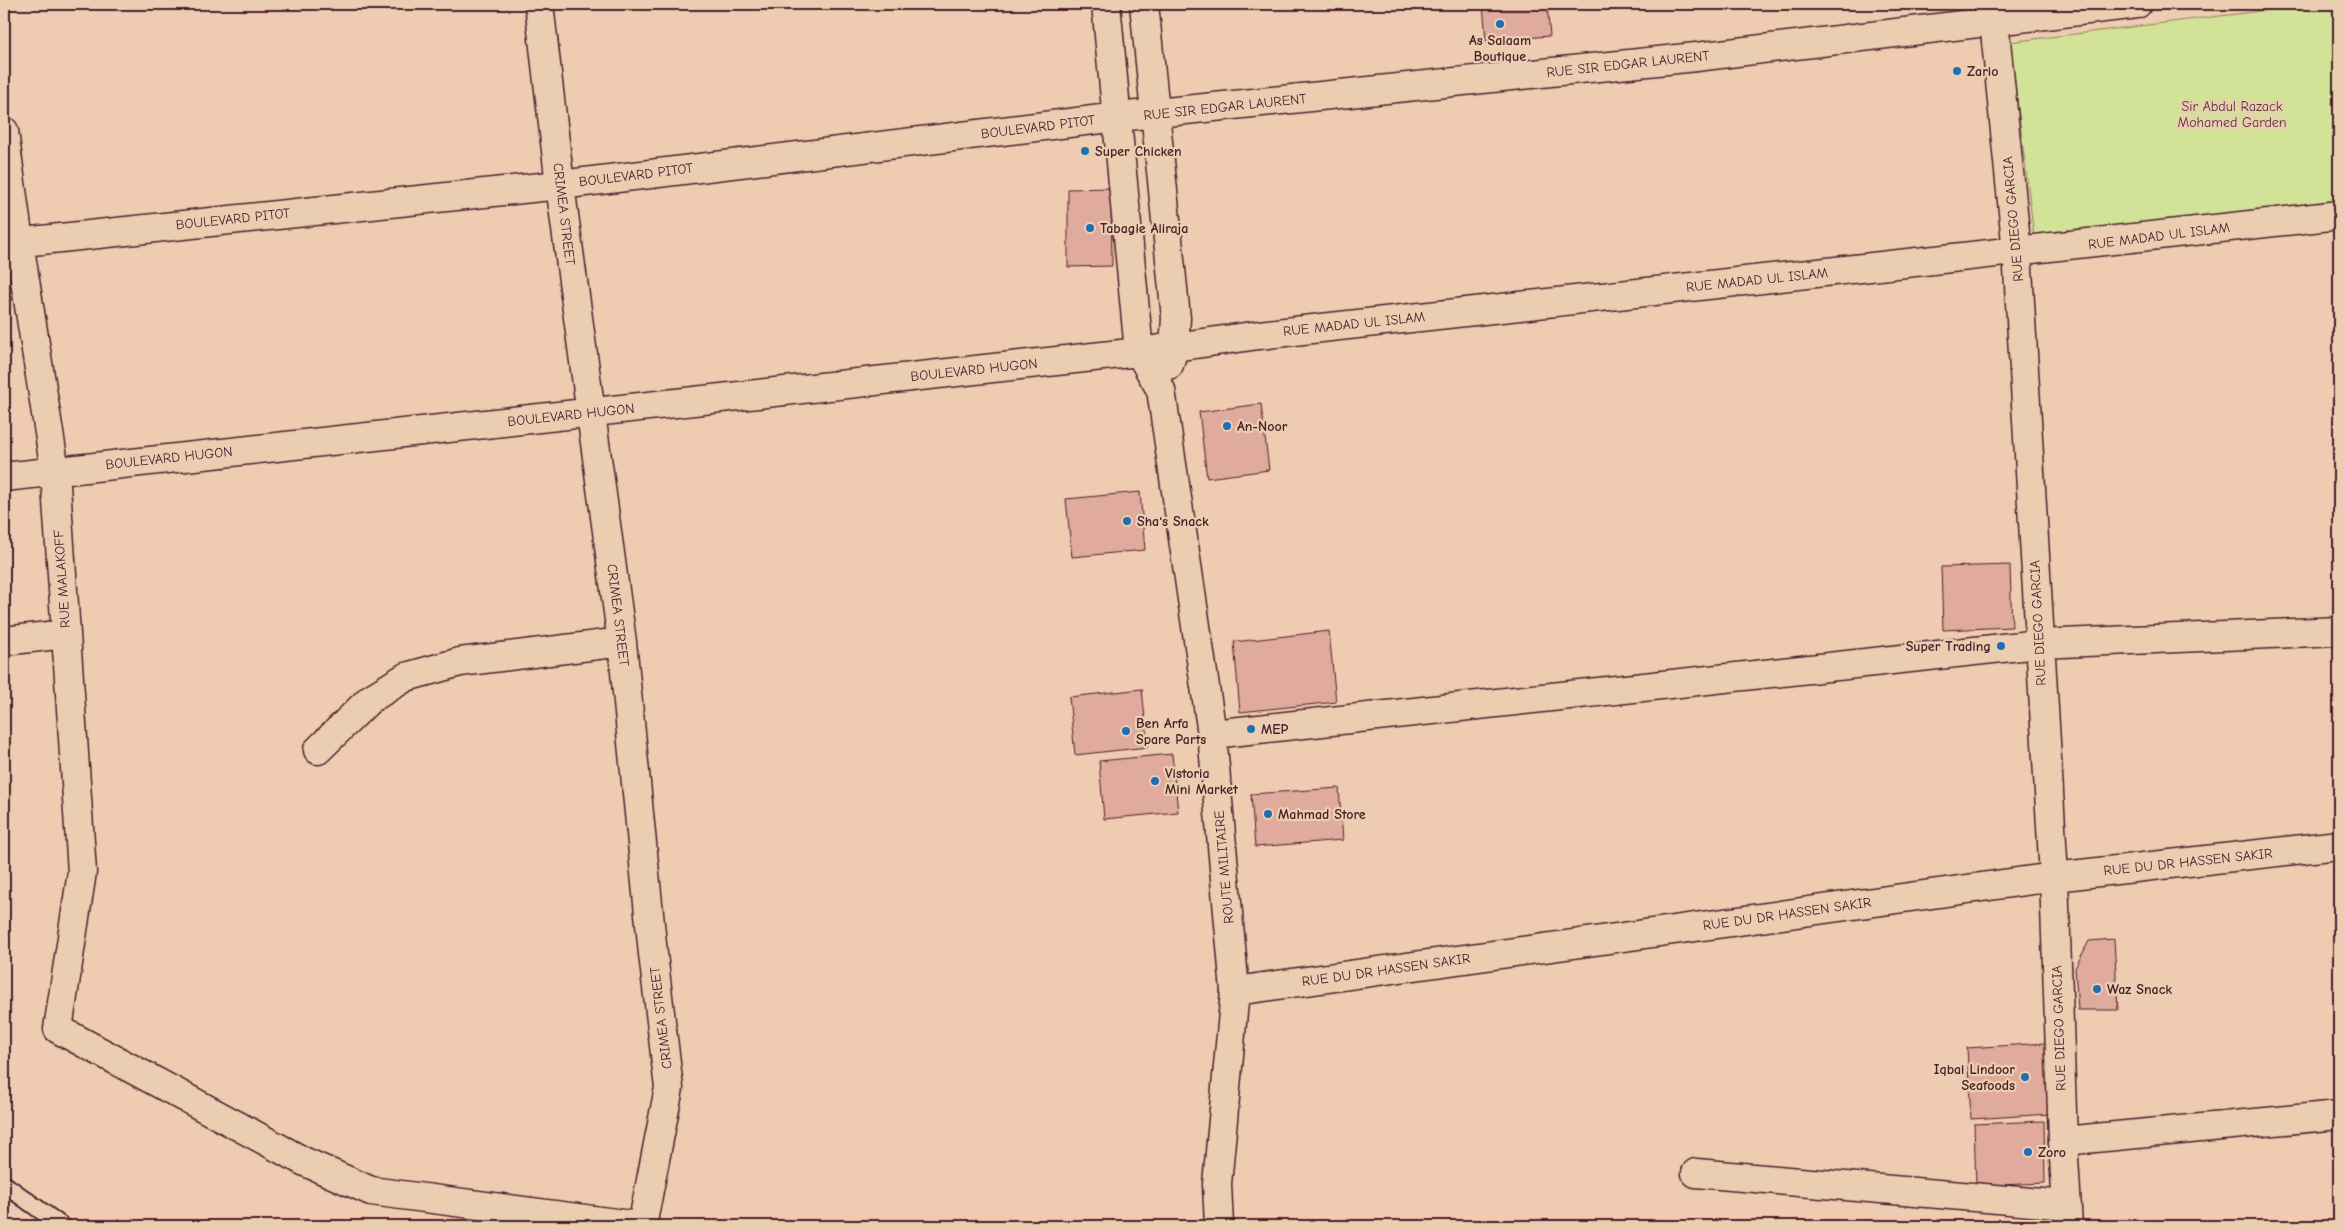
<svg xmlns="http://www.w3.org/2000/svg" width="2343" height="1230" font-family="'Comic Neue',sans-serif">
	<rect width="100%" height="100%" fill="#efccb1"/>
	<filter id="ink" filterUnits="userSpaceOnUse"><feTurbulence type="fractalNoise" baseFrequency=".02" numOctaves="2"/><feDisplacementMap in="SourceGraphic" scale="10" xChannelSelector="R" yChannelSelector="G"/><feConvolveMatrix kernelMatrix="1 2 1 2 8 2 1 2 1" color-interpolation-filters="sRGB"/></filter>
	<g filter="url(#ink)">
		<path fill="#d2e296" stroke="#8e8060" d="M2317 4H2339V201L2034 236 2010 42Z"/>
		<path fill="#e0aa9c" stroke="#4a1f2b" d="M1483 4H1547L1550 36 1486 41Z
			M1111 188 1112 266 1068 267V189Z
			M1261 404 1269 470 1207 478 1199 412Z
			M1140 492 1145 550 1072 557 1066 499Z
			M2010 565 2012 627 1943 630 1941 567Z
			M1329 631 1336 702 1240 712 1234 642Z
			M1142 689 1148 747 1075 755 1069 697Z
			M1172 754 1178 812 1104 819 1099 761Z
			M1339 788 1343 840 1255 847 1251 794Z
			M2114 939 2118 1010H2078L2075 968 2089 941Z
			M2046 1043 2050 1114 1971 1119 1967 1048Z
			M2044 1121 2045 1183 1976 1186 1974 1124Z
			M1733 1221 1740 1226H1730Z"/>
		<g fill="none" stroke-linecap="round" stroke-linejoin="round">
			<g stroke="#4a1f2b" stroke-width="20">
				<path id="lane" d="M4 1184 62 1226"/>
			</g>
			<g stroke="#4a1f2b" stroke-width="31">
				<path id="street" d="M539 4 560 185 622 642 653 954 669 1088 642 1226
					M4 131 19 242 55 471 82 872 58 1029 303 1161 371 1191 639 1226
					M4 244 560 185 1118 117
					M4 477 1139 352
					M4 641 66 634
					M1212 734 2039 644 2339 631
					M318 750 370 699 406 677 460 662 622 642
					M1235 991 2054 877 2339 845
					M2063 1141 2339 1115
					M1696 1173 2066 1205"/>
			</g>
			<g stroke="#4a1f2b" stroke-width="31">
				<path id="secondary" d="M1106 4 1139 352 1161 390 1212 734 1235 991 1217 1184 1219 1226
					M1144 4 1176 318 1174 348 1169 365
					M1994 21 2017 252 2054 877 2063 1141 2068 1226
					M1118 117 1696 57 2137 4
					M1139 352 1259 335 2339 215"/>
			</g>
			<use href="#lane" stroke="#ebceb1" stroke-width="16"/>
			<use href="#street" stroke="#ebceb1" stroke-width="28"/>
			<use href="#secondary" stroke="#ebceb1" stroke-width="28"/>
		</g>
	</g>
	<g fill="#1f6fb2" stroke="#ebceb1" stroke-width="2">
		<circle cx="1500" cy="24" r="5"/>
		<circle cx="1957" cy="71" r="5"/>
		<circle cx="1085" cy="151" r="5"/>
		<circle cx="1090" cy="228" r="5"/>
		<circle cx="1227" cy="426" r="5"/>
		<circle cx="1127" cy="521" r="5"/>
		<circle cx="2001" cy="646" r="5"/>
		<circle cx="1251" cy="729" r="5"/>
		<circle cx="1126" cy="731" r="5"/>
		<circle cx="1155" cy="781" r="5"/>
		<circle cx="1268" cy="814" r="5"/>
		<circle cx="2097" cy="989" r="5"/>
		<circle cx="2025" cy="1077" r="5"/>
		<circle cx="2028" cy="1152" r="5"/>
	</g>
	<g text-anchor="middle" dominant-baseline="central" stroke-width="4.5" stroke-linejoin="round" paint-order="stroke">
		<g font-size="14" font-weight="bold" fill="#4a1f2b" stroke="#ebceb1" text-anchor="start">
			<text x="1500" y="40" text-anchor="middle">As Salaam<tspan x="1500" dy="16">Boutique</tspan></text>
			<text x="1967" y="71">Zario</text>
			<text x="1095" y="151">Super Chicken</text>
			<text x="1100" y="228">Tabagie Aliraja</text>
			<text x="1237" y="426">An-Noor</text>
			<text x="1137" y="521">Sha's Snack</text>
			<text x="1991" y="646" text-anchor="end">Super Trading</text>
			<text x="1136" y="723">Ben Arfa<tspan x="1136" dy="16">Spare Parts</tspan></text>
			<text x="1261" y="729">MEP</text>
			<text x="1165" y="773">Vistoria<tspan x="1165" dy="16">Mini Market</tspan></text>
			<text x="1278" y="814">Mahmad Store</text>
			<text x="2107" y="989">Waz Snack</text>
			<text x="2015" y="1069" text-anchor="end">Iqbal Lindoor<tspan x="2015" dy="16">Seafoods</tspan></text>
			<text x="2038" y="1152">Zoro</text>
		</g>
		<g font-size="14" fill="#4a1f2b" stroke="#ebceb1">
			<text transform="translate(1628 64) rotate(-6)">RUE SIR EDGAR LAURENT</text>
			<text transform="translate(1225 107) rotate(-6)">RUE SIR EDGAR LAURENT</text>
			<text transform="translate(1038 127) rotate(-7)">BOULEVARD PITOT</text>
			<text transform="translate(636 175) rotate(-7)">BOULEVARD PITOT</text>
			<text transform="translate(564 214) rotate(83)">CRIMEA STREET</text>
			<text transform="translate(233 219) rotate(-6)">BOULEVARD PITOT</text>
			<text transform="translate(2013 219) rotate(-95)">RUE DIEGO GARCIA</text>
			<text transform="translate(2159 236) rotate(-7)">RUE MADAD UL ISLAM</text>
			<text transform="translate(1757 280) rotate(-6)">RUE MADAD UL ISLAM</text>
			<text transform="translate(1354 324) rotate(-6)">RUE MADAD UL ISLAM</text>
			<text transform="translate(974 370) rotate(-6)">BOULEVARD HUGON</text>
			<text transform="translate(571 415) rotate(-6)">BOULEVARD HUGON</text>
			<text transform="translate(169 458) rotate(-6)">BOULEVARD HUGON</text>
			<text transform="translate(62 579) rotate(-94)">RUE MALAKOFF</text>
			<text transform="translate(618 615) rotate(83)">CRIMEA STREET</text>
			<text transform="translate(2038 623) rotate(-93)">RUE DIEGO GARCIA</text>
			<text transform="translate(2188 862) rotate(-6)">RUE DU DR HASSEN SAKIR</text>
			<text transform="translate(1224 867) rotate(-95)">ROUTE MILITAIRE</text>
			<text transform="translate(1787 914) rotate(-8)">RUE DU DR HASSEN SAKIR</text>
			<text transform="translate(1386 970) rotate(-8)">RUE DU DR HASSEN SAKIR</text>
			<text transform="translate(661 1018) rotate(-97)">CRIMEA STREET</text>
			<text transform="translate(2059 1028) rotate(-92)">RUE DIEGO GARCIA</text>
		</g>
		<g font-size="14" fill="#583236" stroke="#ebceb1">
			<text x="2232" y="106">Sir Abdul Razack<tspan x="2232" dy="16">Mohamed Garden</tspan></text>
		</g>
	</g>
	<rect width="2343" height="1230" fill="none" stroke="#ebceb1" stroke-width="20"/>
	<rect x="10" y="10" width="2323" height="1210" fill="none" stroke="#4a1f2b" stroke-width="2" filter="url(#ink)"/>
</svg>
